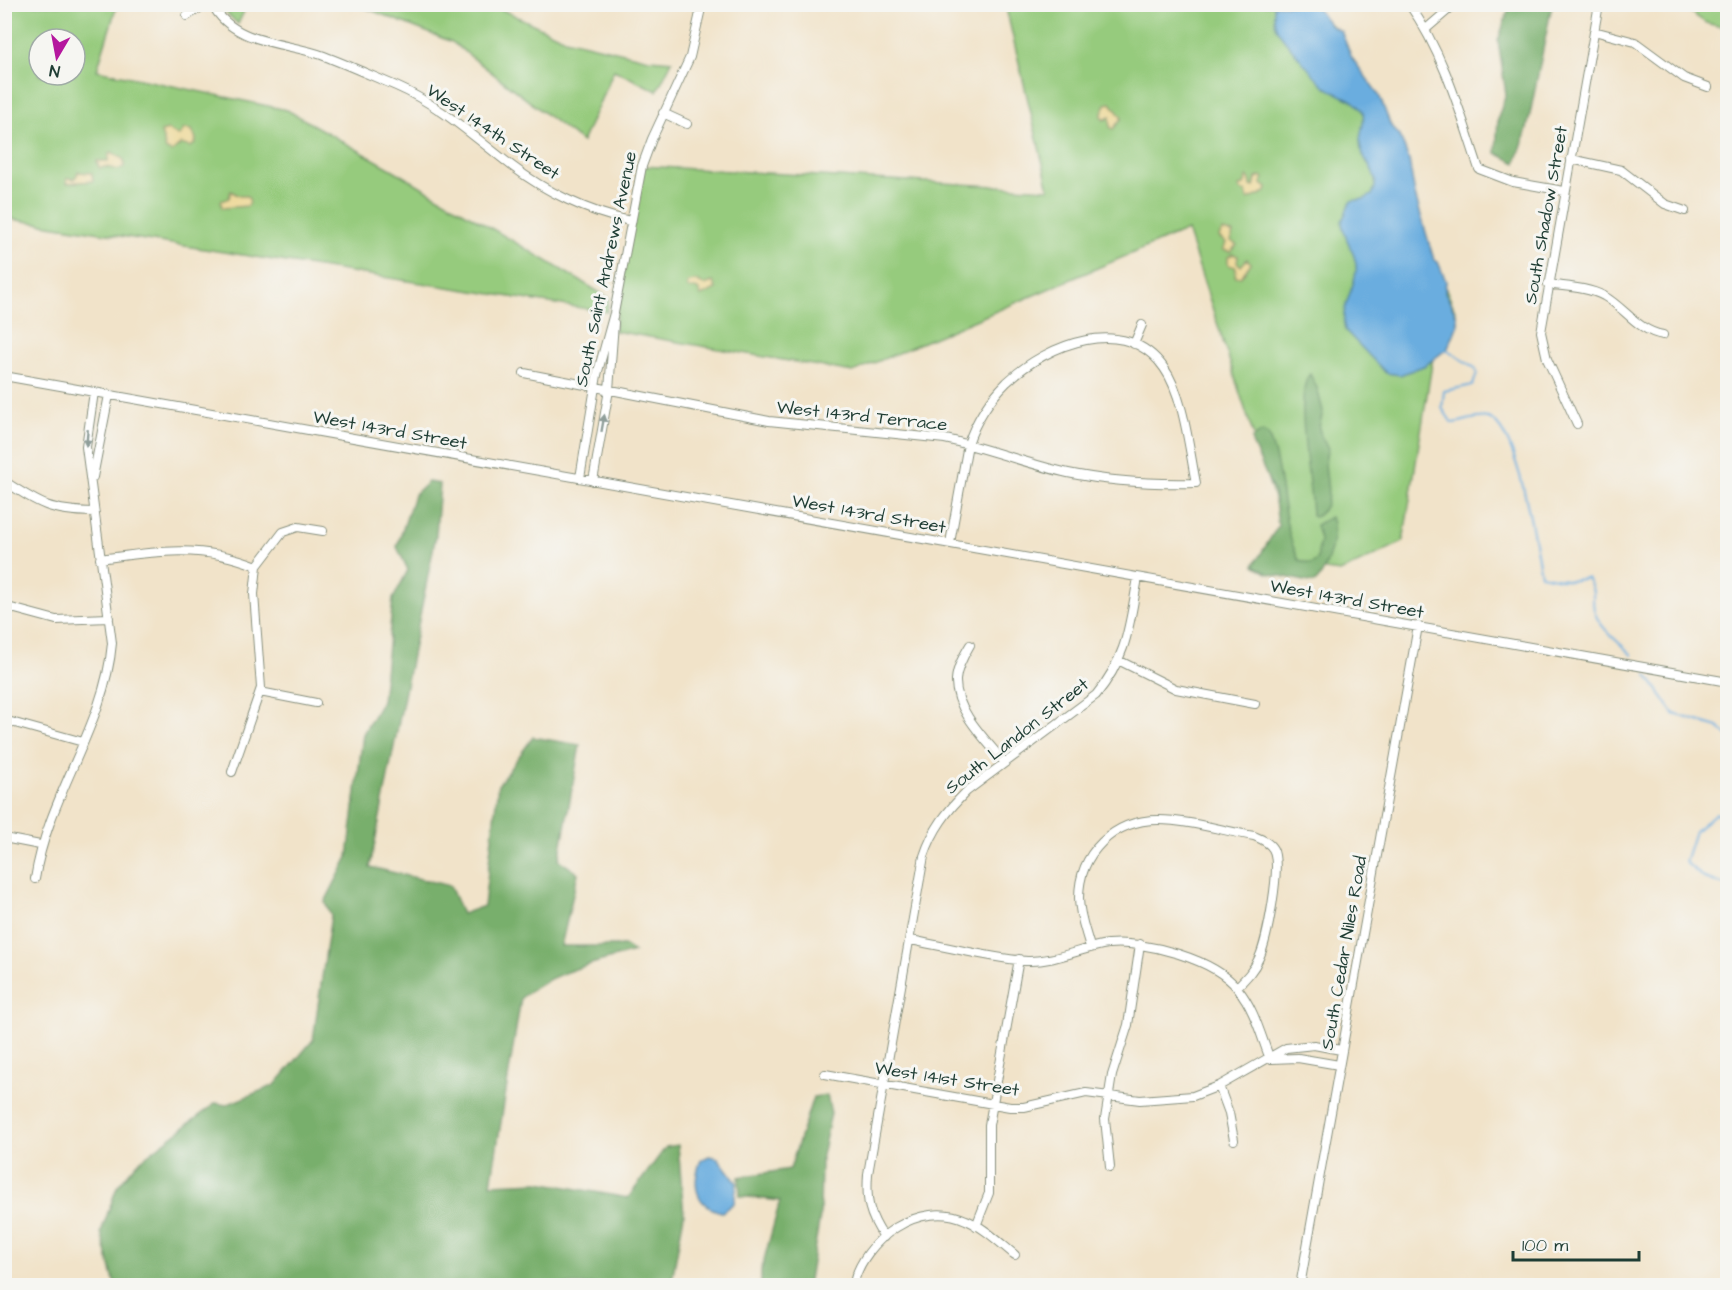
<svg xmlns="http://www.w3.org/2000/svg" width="1732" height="1290" font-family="'Architects Daughter',sans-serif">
	<rect width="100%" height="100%" fill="#f6f6f2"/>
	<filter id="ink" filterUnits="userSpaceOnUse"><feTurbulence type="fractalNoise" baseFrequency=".0167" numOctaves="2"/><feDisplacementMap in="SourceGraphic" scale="12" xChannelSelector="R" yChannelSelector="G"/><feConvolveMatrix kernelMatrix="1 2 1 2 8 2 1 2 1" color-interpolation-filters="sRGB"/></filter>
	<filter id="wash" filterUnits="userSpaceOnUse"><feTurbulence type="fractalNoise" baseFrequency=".008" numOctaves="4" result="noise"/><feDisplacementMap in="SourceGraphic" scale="24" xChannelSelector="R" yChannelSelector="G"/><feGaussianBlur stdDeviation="1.35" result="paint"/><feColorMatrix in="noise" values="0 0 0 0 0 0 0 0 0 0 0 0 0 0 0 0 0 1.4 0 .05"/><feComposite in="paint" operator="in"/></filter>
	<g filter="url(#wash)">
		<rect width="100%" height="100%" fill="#f1e3c9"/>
		<path fill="#96cb7d" stroke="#5a8458" stroke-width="1.5" fill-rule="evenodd" d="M1005 4 1310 5 1341 35 1456 313C1458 335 1450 345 1433 358L1403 542 1340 572 1296 566 1187 230 853 372 614 331 642 166 1049 189Z
			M4 5H117L97 70 287 110 395 171 609 298 607 312 5 218ZM39 39H75V75H39Z
			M218 5H247L238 24Z
			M358 5H492L565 39 649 59 672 61 657 91 614 70 582 142 452 42Z
			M1680 5H1727L1726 28 1706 23Z"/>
		<path fill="#78af6c" stroke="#4c7650" stroke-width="1.5" d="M1510 5H1552L1527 129 1516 163 1496 153 1498 118 1506 94 1498 41Z
			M1310 374 1317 388 1323 411 1319 428 1321 436 1328 449C1318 473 1341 501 1315 517L1312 516C1312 489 1293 391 1310 374Z
			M1262 432 1268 435C1285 474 1279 520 1299 560L1311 564 1317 560 1320 540 1316 525 1330 517C1340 527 1326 577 1314 583L1267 573 1254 565 1278 526 1274 492 1252 443V438Z
			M428 482 440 484 436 535 370 867 450 886 462 914 484 906 498 785 533 737 580 745 559 860 578 873 561 946H625L634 952C596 963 550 972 521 998L491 1184 539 1182 628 1198 666 1147 678 1145 684 1215 671 1285H115L101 1232 117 1187 137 1163 216 1103 226 1105 275 1085 313 1040 331 915 325 902 348 857 363 734 382 701 393 599 408 570 397 547 414 495Z
			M827 1095 831 1113 821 1160 820 1217 808 1285H761V1271L780 1201 740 1196 739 1177 790 1169 813 1097Z"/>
		<path fill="#eeda9e" stroke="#868c69" stroke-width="1.5" d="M1111 103 1122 118 1113 129 1110 127V117L1104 120 1101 116 1106 104Z
			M184 129 192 130 196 139 195 144 190 147 181 144 172 152 166 150 161 132 168 130 179 136Z
			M112 152 124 160V167L118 170 107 167 99 168 97 161H108L109 154Z
			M78 172 92 173 93 181 67 183V178L75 179Z
			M1261 176 1264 178 1261 183 1267 188 1266 192 1248 200 1246 192 1240 190 1239 186 1244 185 1247 177 1250 180 1251 186 1254 187 1256 178Z
			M231 191 239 196H247L250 201 248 206 222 208 221 201 229 198Z
			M1222 231 1233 233 1231 241 1237 245 1230 252 1223 250 1226 243 1219 237Z
			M1233 254 1238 256 1237 262 1241 266 1247 259 1251 263 1241 277 1235 276 1236 267 1228 265V257Z
			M696 281 704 285 713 282 716 289 701 296 698 289 687 288 688 282Z"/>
		<path fill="#6aaddf" stroke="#44758a" stroke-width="1.5" d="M1274 5H1314L1331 26 1341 31 1352 58 1379 95 1391 126 1400 136 1409 160 1415 195 1434 260 1438 262 1446 281 1445 292 1456 314 1458 324 1448 348 1426 365 1400 375 1386 373 1345 330C1339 310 1354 290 1356 271 1358 254 1342 238 1342 221L1351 201 1364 199 1372 195C1384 172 1360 163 1360 142 1360 132 1365 124 1363 113 1358 99 1338 96 1326 87 1320 83 1278 34 1276 27 1273 19 1274 13 1274 5Z
			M709 1156 718 1158 737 1183 734 1203 722 1212C694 1206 692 1183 701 1160Z"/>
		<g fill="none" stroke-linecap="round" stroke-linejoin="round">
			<path stroke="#6aaddf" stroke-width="2" d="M1446 349 1475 368 1477 373 1473 385 1444 391 1442 408 1452 423C1462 423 1478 415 1488 418 1518 427 1535 545 1541 575L1570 581 1587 578C1597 594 1591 595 1594 610 1598 627 1620 643 1632 655
				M1647 675 1674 714 1718 727 1728 736
				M1728 821 1716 813 1695 831 1685 862 1704 878 1728 886"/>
		</g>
	</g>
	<g filter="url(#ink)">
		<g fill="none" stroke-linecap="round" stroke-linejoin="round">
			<g stroke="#88907e" stroke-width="10">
				<path id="minor" d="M212 4C233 45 287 42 324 56 348 65 372 76 396 86 440 105 474 137 512 166 546 192 588 212 630 221
					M1409 4C1444 54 1460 112 1479 169L1513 182 1564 191
					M187 16 206 4
					M1426 29 1455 4
					M1594 31 1635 42 1684 78 1708 87
					M663 113 687 124
					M1571 159 1621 170 1665 204 1685 211
					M1548 284C1566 287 1587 287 1604 296 1625 308 1638 331 1663 335
					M1134 344 1142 325
					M524 373 769 421 945 439C987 448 1027 464 1068 473 1111 482 1153 484 1196 483 1189 449 1184 396 1164 368 1125 313 1047 344 1007 382 989 400 976 420 968 444L950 543
					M4 376 1728 682
					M1577 424 1547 359 1541 332 1599 4
					M93 477 109 395
					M580 478 597 375 614 313 642 166 652 139 690 57 702 4
					M4 481C41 505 50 511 94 512
					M593 481 609 390 614 323
					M100 559C157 551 203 544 257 566
					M4 606 56 620 109 618
					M970 645C964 655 957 667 956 680 955 711 987 741 1005 763
					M1120 661 1176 689 1255 704
					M260 692 316 703
					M4 720 83 742
					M232 772 261 688 254 594 257 566 283 532 298 527 323 531
					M4 838 40 845
					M35 879C48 795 105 726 112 643L86 447 94 392
					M910 940C949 947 989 958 1027 961 1055 962 1081 948 1108 944 1144 940 1215 959 1238 989 1254 1008 1261 1036 1270 1059
					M1090 947C1086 932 1079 915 1079 898 1079 853 1114 820 1158 820 1189 820 1223 831 1254 836 1261 839 1269 842 1273 849 1282 865 1267 941 1259 958 1254 970 1246 978 1237 987
					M1271 1059 1298 1058 1339 1065
					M825 1074 1010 1107H1024L1086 1093 1140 1100 1193 1096 1219 1086 1286 1048 1314 1045 1341 1050
					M1219 1086 1229 1113 1234 1140
					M1110 1167 1105 1119 1112 1075 1128 1025 1140 944
					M976 1226 989 1193V1125L1019 959
					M884 1237C869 1215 866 1201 868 1174L924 856C933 829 947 811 967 791L1096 695C1128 656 1129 625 1138 578
					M853 1286C863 1239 920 1199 966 1220 984 1227 1000 1243 1015 1255
					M1300 1286 1418 626"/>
			</g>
			<use href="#minor" stroke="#fff" stroke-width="8"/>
		</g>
		<defs><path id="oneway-solid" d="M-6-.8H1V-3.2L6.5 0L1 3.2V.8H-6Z" transform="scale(1.5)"/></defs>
		<g fill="#8f9e9a">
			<use href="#oneway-solid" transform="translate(603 423) rotate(-80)"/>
			<use href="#oneway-solid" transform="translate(87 438) rotate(95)"/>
		</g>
	</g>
	<g text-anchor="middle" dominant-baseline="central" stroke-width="6" stroke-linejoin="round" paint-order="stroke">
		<g font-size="18" fill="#1f3d34" stroke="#f6f6f2">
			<text transform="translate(493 132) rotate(34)">West 144th Street</text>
			<text transform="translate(1546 215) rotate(-80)">South Shadow Street</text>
			<text transform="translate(606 269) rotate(-78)">South Saint Andrews Avenue</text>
			<text transform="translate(862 416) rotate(6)">West 143rd Terrace</text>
			<text transform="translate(390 430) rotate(10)">West 143rd Street</text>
			<text transform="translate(869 514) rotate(10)">West 143rd Street</text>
			<text transform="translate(1347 599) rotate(10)">West 143rd Street</text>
			<text transform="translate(1017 736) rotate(-38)">South Landon Street</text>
			<text transform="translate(1344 953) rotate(-80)">South Cedar Niles Road</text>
			<text transform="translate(947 1079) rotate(9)">West 141st Street</text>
		</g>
	</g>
	<rect width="1732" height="1290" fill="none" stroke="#f6f6f2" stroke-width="24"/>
	<g transform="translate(57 57) rotate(190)"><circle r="28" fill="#f6f6f2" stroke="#a0aca6" stroke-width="1.5"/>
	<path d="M0-4.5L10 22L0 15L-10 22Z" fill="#b5179e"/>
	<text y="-9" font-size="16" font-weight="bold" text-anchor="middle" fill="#1f3d34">N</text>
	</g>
	<path d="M1513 1251v9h126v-9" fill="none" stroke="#1f3d34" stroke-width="3"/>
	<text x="1522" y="1251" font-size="18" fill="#1f3d34" stroke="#f6f6f2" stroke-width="4.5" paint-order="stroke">100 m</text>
</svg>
